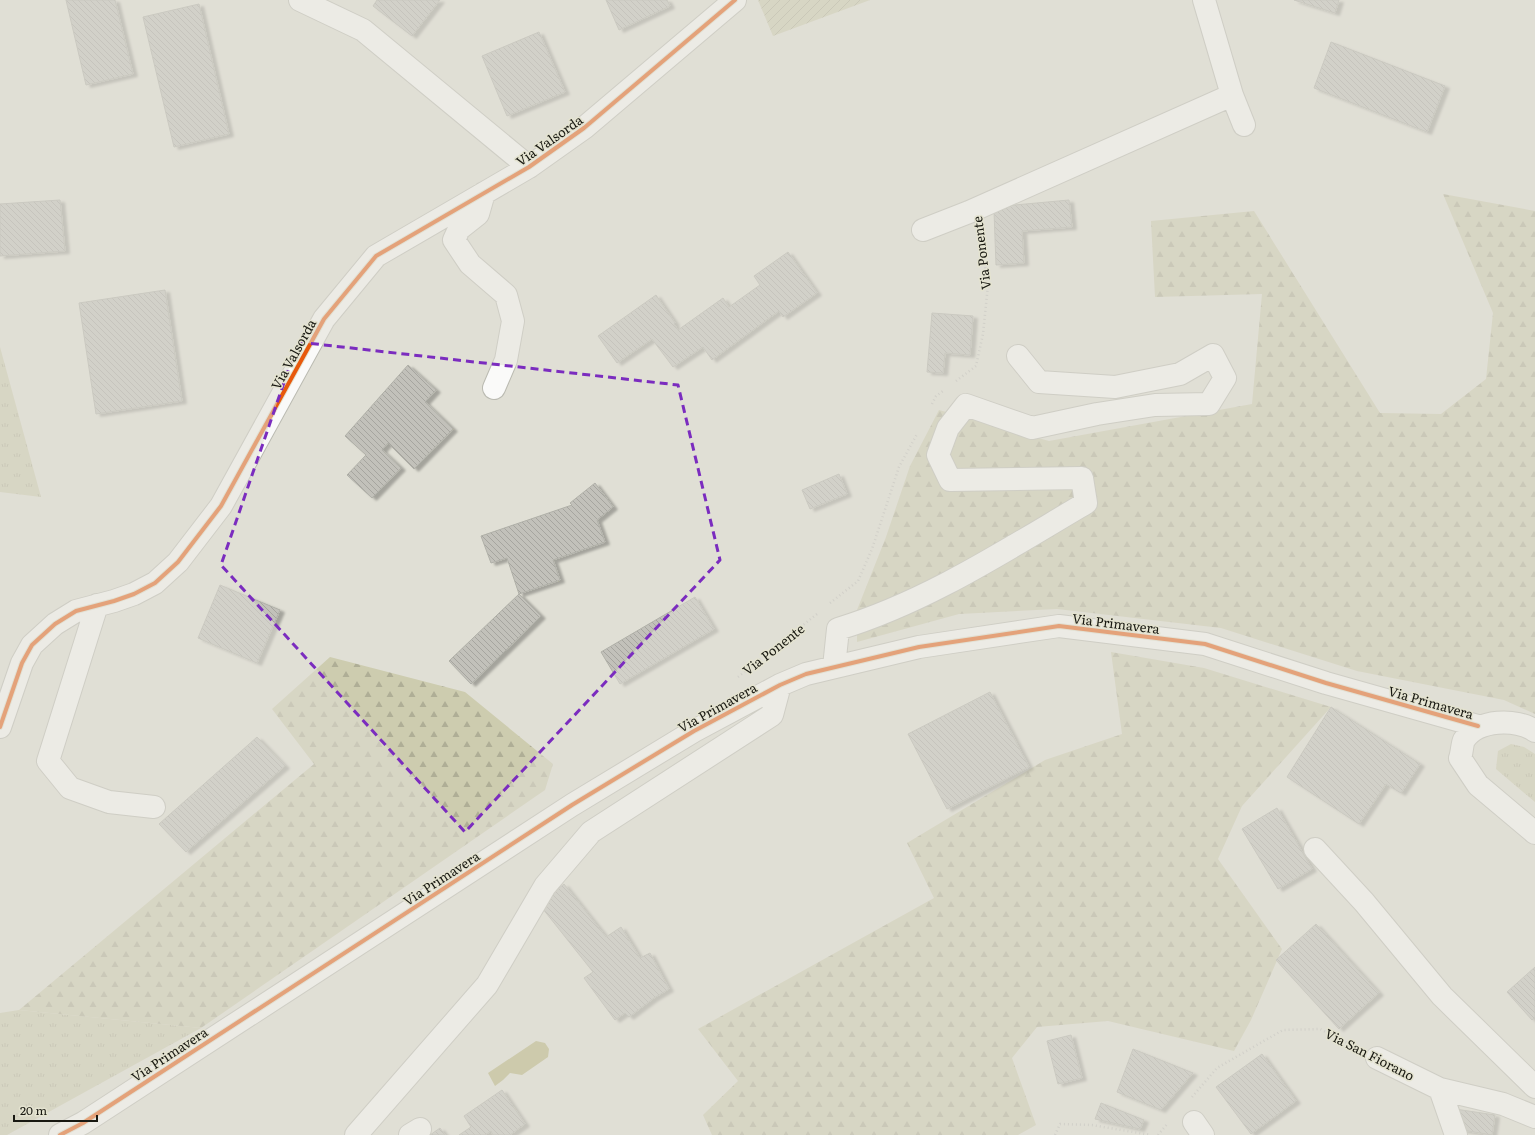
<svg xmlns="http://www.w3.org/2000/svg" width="1535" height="1135" font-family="Literata,serif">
	<defs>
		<pattern id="grass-tufts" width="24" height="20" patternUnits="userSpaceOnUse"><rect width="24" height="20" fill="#cdccaf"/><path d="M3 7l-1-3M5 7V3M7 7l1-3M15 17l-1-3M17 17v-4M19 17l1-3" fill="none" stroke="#afae96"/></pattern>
		<pattern id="forest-firs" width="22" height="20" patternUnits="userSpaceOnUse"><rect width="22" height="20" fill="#cdccaf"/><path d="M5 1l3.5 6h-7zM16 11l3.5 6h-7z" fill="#afae96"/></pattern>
		<pattern id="garden-furrows" width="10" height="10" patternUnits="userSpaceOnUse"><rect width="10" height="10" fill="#cdccaf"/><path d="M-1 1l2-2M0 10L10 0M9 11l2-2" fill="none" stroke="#afae96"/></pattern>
		<pattern id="building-back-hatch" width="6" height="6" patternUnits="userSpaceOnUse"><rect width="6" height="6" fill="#c2c1ba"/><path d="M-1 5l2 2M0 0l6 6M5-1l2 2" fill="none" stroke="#a6a59f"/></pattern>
		<filter id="shadow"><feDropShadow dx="4.5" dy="2.5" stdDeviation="1" flood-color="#0004"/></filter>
	</defs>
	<rect width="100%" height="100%" fill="#e0dfd5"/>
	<path fill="url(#grass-tufts)" d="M0 347 41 497 0 492Z
		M1511 744 1524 747 1535 754V802L1496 769 1498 751Z
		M19 1010 201 1028 7 1135H0V1013Z"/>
	<path fill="url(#forest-firs)" d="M1443 194 1535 211V714L1504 700 1357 671 1221 628 1057 609 959 614 857 642V610L886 537 910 466 939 410 1049 441 1252 404 1262 294 1155 297 1151 221 1254 211 1380 413 1441 414 1486 379 1493 313Z
		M1111 652 1204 668 1331 707 1242 806 1218 859 1282 949 1251 1020 1234 1051 1108 1021 1037 1027 1012 1058 1036 1125 1018 1135H712L703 1115 738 1081 698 1029 934 898 907 843 1045 760 1122 734Z
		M330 657 465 692 553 764 545 790 201 1028 19 1010 314 764 272 709Z"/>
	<path fill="url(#garden-furrows)" d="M758 0H870L773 36Z"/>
	<path fill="#b5b27b" d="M536 1041 545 1043 549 1049 548 1057 522 1075 510 1073 503 1080 495 1086 488 1073Z"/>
	<path fill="url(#building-back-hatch)" stroke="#b0b0a8" filter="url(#shadow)" d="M66 0H115L133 74 86 85Z
		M377 0H440L412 36 373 6Z
		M606 0H667L670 6 619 30Z
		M1294 0H1339L1335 13Z
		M199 4 229 134 174 147 143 17Z
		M539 32 565 92 507 116 482 56Z
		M1331 42 1445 86 1427 132 1314 88Z
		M60 200 65 251 0 256V204Z
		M1069 200 1072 227 1022 231 1024 263 996 265 994 211 1004 206Z
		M788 252 817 293 783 317 779 311 712 360 703 347 673 367 652 339 617 363 598 336 656 295 675 323 674 324 678 330 723 298 729 307 760 285 754 276Z
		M165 290 182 401 96 414 79 303Z
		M932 313 973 316 970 355 945 353 943 373 927 372Z
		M408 365 436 390 425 402 453 429 414 469 388 443 382 450 401 468 372 498 347 475 366 455 345 436Z
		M839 474 847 494 810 509 802 490Z
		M595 483 613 507 597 520 605 542 553 560 560 580 519 594 507 558 491 563 481 536 572 505 570 503Z
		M220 585 280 610 257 663 198 638Z
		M519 594 541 616 471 684 449 661Z
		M695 597 714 629 620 684 601 652Z
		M990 692 1029 767 947 809 908 734Z
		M1331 707 1420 764 1401 793 1386 784 1359 824 1287 777Z
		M257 737 285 766 186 852 159 824Z
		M1277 808 1312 869 1278 889 1242 829Z
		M564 884 606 937 621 927 640 958 650 953 669 989 654 998 629 1017 625 1013 615 1020 584 978 593 972 539 904Z
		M1316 924 1379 993 1339 1029 1276 960Z
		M1535 967V1017L1532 1020 1507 992Z
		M1071 1035 1082 1078 1058 1084 1047 1041Z
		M1133 1049 1193 1073 1161 1110 1117 1092Z
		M1262 1054 1296 1101 1251 1134 1216 1087Z
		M502 1090 525 1124 510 1135H493L491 1131 485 1135H459L471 1127 464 1116Z
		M1101 1103 1144 1120 1140 1129 1095 1119Z
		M1455 1109 1495 1115 1492 1135 1457 1129Z
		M440 1128 445 1135H430Z"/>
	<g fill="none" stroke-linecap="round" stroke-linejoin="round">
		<g stroke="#babab1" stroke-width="24">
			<path id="minor" d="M300 0 363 30 529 167
				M1232 95 1244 125
				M484 193 478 214 459 229 454 240 470 264 506 295 513 321 506 360 494 388
				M923 230 969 212 1232 95 1204 0
				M97 605 48 761 70 788 109 802 154 807
				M834 667 838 629C927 602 1006 550 1086 503L1082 478 950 480 938 455 948 428 966 405 1032 428 1097 414 1155 405 1209 404 1225 378 1213 355 1180 374 1115 387 1039 382 1018 356
				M0 727 22 663 32 645 55 624 76 611 114 601 134 594 155 583 178 562 221 506 324 319 376 256 529 167 584 128 735 0
				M1535 731C1517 718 1477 719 1464 740 1462 744 1462 753 1460 758L1478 785 1535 833
				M1315 849 1364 902 1442 996 1535 1087
				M1377 1058 1440 1089 1503 1104 1535 1117
				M1440 1089 1456 1135
				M1194 1122 1203 1135
				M60 1135 83 1123 572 805 694 731 780 685 806 674 919 647 1059 626 1205 644 1326 683 1478 726
				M356 1135 487 985 545 886 591 832 772 715 780 685
				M410 1135 420 1129"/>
		</g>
		<path stroke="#bfbfba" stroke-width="2.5" stroke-dasharray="1 3" stroke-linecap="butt" d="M956 381 976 366 983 334 988 285 980 235
			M932 404 936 396 943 391
			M830 603 858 581 872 549 899 467 917 434
			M738 677 817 614
			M1192 1097 1217 1068 1283 1030 1320 1029 1355 1047
			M1055 1135 1060 1124 1092 1125 1151 1135
			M1158 1135 1168 1123"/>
		<use href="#minor" stroke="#fafaf9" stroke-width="22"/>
		<g stroke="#e4e3d0" stroke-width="6">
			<path id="cycleway" d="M0 727 22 663 32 645 55 624 76 611 114 601 134 594 155 583 178 562 221 506 324 319 376 256 529 167 584 128 735 0
				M60 1135 83 1123 572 805 694 731 780 685 806 674 919 647 1059 626 1205 644 1326 683 1478 726"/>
		</g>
		<use href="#cycleway" stroke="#e8590c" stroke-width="4"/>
	</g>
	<path d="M0 0H1535V1135H0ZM298 342 678 385 720 560 465 832 221 565Z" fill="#e0dfd5" fill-opacity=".55" fill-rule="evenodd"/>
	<path fill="none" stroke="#7b2cbf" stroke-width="3" stroke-dasharray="8 5" stroke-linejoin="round" d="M298 342 678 385 720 560 465 832 221 565Z"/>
	<g text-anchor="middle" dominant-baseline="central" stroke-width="3" stroke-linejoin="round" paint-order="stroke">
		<g font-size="13" fill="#181811" stroke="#e4e3d0">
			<text transform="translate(549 140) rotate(-35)">Via Valsorda</text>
			<text transform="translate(981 253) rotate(-97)">Via Ponente</text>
			<text transform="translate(293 354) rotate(-61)">Via Valsorda</text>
			<text transform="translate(1116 623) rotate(7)">Via Primavera</text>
			<text transform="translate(773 649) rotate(-38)">Via Ponente</text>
			<text transform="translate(1431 702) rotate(16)">Via Primavera</text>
			<text transform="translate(717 707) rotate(-29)">Via Primavera</text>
			<text transform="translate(441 878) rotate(-33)">Via Primavera</text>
			<text transform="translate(169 1054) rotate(-33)">Via Primavera</text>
			<text transform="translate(1370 1054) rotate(27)">Via San Fiorano</text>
		</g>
	</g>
	<path d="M14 1115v6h83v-6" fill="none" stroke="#181811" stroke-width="2"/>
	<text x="20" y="1115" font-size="12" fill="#181811" stroke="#e4e3d0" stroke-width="3" paint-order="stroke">20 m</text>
</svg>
